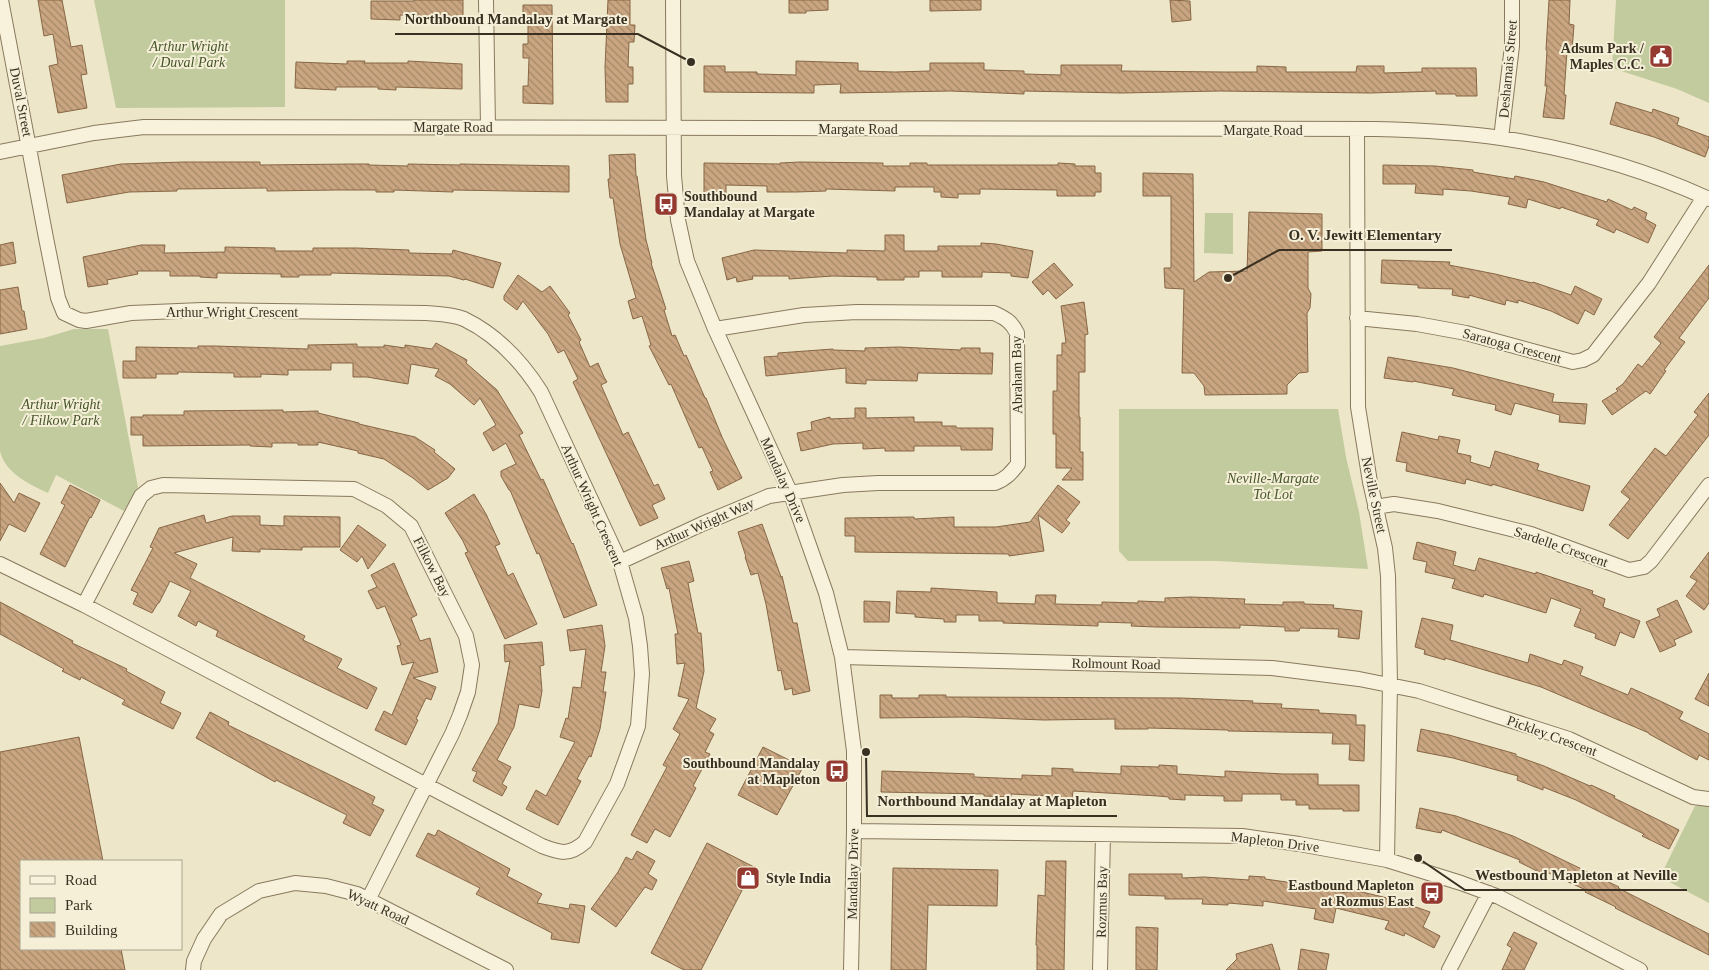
<svg xmlns="http://www.w3.org/2000/svg" width="1709" height="970" font-family="'Times New Roman',serif">
	<defs>
		<pattern id="building-back-hatch" width="6" height="6" patternUnits="userSpaceOnUse" patternTransform="scale(1.25)"><rect width="6" height="6" fill="#c9a681"/><path d="M-1 5l2 2M0 0l6 6M5-1l2 2" fill="none" stroke="#a48869"/></pattern>
	</defs>
	<rect width="100%" height="100%" fill="#ede6c9"/>
	<path fill="#c1cb9d" d="M94 0H285V107L116 108Z
		M1616 0H1709V103L1677 89 1612 68Z
		M1205 213H1233V254L1204 253Z
		M74 329H108L138 487 124 511 56 475 48 493C29 484 5 473 0 451V346L44 338Z
		M1119 409H1338L1346 457 1359 512 1368 569 1217 561H1128L1119 551Z
		M1695 806H1709V903L1660 877Z"/>
	<path fill="url(#building-back-hatch)" stroke="#876645" d="M38 0H62L71 47 82 45 87 74 81 75 87 108 58 113 49 66 58 64 53 34 44 36Z
		M414 0H463V19H447V16L400 15V20L371 19V1H414Z
		M608 0H630V25H635L634 42H629L628 67H633V84H628V102H606L605 67Z
		M789 0H828V10L806 11V13H789Z
		M930 0H981V10L930 11Z
		M1170 0 1190 1 1191 20 1172 22Z
		M1549 0H1570L1569 24 1574 25 1572 51H1567L1564 95H1566L1564 119 1543 117 1547 86H1545L1547 50H1546Z
		M523 5H552L553 104 523 103V86H528L529 58H523V44H528V18H523Z
		M347 61H365L364 63H408V61L462 64V89L396 87V90L378 89V87H336V90L295 88 296 62 347 64Z
		M796 61 858 63V71L895 72 930 71V63H984V70L1024 71V74L1061 75V65H1122L1121 71 1225 72H1257V66L1286 67V72H1356L1357 66H1384V73L1422 72V68H1476L1477 96H1456V94H1436V91L1370 93 1220 91 1121 93 1024 91V94L951 91 840 93 841 84 814 85V93L704 92V66H725V72H757V74L796 75Z
		M1616 102 1652 113 1653 109 1679 118 1677 125 1709 137V146L1705 157 1654 137 1610 124Z
		M635 154 636 176H637L646 240 652 263H651L666 309 664 310 672 336 675 335 684 356 686 355 705 398H706L722 437 742 478 718 490 710 472 713 471 702 447 699 448 671 384 669 385 649 346 651 345 642 316 633 319 628 301 636 298 620 244 613 198H610L608 179H610L609 155Z
		M184 162H260V165L351 164H369V165L408 166V164L460 165V164L569 166V192L453 190V192L394 190V192H376V190H336L267 191V188L177 189V191L129 192 67 203 62 175 121 164Z
		M800 162 883 163V166H910V163H927V165H1058V163L1075 164V166H1095V173H1101V192H1095V196H1057V190L980 189V194H958V198L941 197V192H934V187H895V191L826 189V191L796 192H767V186L726 185V194H704V163L780 164V163Z
		M1383 165 1435 166 1473 170V172L1514 179 1515 176 1544 182 1607 202 1608 199 1632 210 1634 207 1647 213 1645 219 1656 225 1648 243 1616 229 1614 233 1596 225 1599 220 1561 207 1560 209 1528 199 1526 208 1508 204 1510 197 1471 191 1443 189V195L1415 193 1416 184H1383Z
		M1143 173 1193 174 1194 282 1209 272 1247 271 1249 212 1322 214V251L1308 252V288L1311 294 1310 308 1307 313 1308 372 1299 373 1287 385V394L1205 395 1204 386 1194 373H1182L1184 289 1165 288 1164 268H1171V196H1143Z
		M885 235H904V251H938V246H981V243L996 244 1033 251 1028 278 1011 276V273L982 272V277H942V271H919V277H904V280H877V277L833 276 789 279V276H752L753 279 737 282 736 277 727 280 722 258 754 250 847 253V250L885 251Z
		M13 242 16 263 0 266V245Z
		M141 245H165L164 253 225 252V247L275 248V251H313V248H357L409 250V253L452 254 453 250 501 263 493 288 465 279 464 280 449 276 331 273V275H299V277H281V274L217 273V278L200 277V276H170V271H137L138 274 107 280 108 284 88 287 83 257Z
		M1382 260 1450 262 1449 265 1495 274 1532 283 1533 282 1571 295 1575 286 1602 299 1594 315 1585 310 1578 324 1551 311 1518 300V303L1506 300 1505 305 1469 295V298L1452 295 1453 289 1418 288V285L1381 283Z
		M1054 263 1073 285 1056 299 1048 290 1043 295 1032 282Z
		M1709 265V298L1679 338 1685 342 1664 370 1666 371 1650 394 1646 391 1612 415 1602 401 1618 391 1616 389 1623 384 1638 364 1642 367 1661 343 1654 337Z
		M518 275 542 292 550 286 570 313 568 315 581 340 579 342 590 367 598 363 604 377 607 382 601 385 623 435 628 432 654 486 658 484 665 499 652 505 658 518 640 526 573 382 578 379 564 350 558 353 548 334 523 301 517 310 504 300V296Z
		M18 287 22 311H24L27 329 0 334V290Z
		M1084 302 1088 334 1085 335V372H1079V417H1080V452H1083V480H1062L1072 468H1056V434H1053V391H1057V355H1062V343H1066L1061 306Z
		M436 343 467 360 466 363 497 390 523 433 519 435 541 480 543 479 572 544 573 543 597 605 564 618 539 553 537 554 510 490H509L501 476V471L516 464 506 443 493 451 483 433 496 425 480 398 474 405 450 384 435 376 439 369 411 364 408 384 367 377H353V363H331V370H288V375L261 374V377H234V373L178 372V374H156V378H123V361H136V347L198 348V346H215L308 349V345L357 344V347H384V345L405 348V345L432 349Z
		M899 347 961 350V348H980V353H993L992 374 918 373 917 381 866 380V384L846 383V368L766 376 764 357 778 356V353L833 349V350L865 351V348Z
		M1388 357 1453 368 1554 394 1552 402 1587 404 1585 424 1559 422 1560 415 1515 403 1511 415 1495 410 1496 405 1452 395 1454 389 1413 381V382L1384 378Z
		M1709 393V435L1628 539 1609 525 1630 499 1621 492 1655 448 1666 456 1698 415 1694 412Z
		M855 408H866V418L914 417V422H942V426H956V428H993L992 450H961V446H914V451H885V448L863 449V443L833 444 801 451 797 433 812 430 811 422 830 417V419L855 418Z
		M283 410V412L318 411V413L359 423V424L415 437 435 450 434 452 455 469 448 478 428 490 413 478 384 459 358 453V451L318 442V445H298V443H272V447L250 446V445L143 446V435H131V417H143V415H184V411Z
		M1402 432 1438 440 1439 436 1460 440 1457 453 1471 456 1470 462 1490 468 1495 451 1539 464 1537 470 1590 486 1583 511 1492 484V486L1466 479 1465 484 1406 471 1407 463 1396 461Z
		M0 483 14 503 19 493 40 503 25 532 9 524 0 541Z
		M70 485 100 500 91 518 90 517 65 567 40 554 65 505 61 503Z
		M1058 485 1080 502 1066 520 1070 523 1062 533 1038 515 1044 551 1009 556V554L855 552V536H845V518L914 517V519L954 517V527H996L1030 522Z
		M474 494 486 514 500 544 495 546 508 576 513 573 537 624 505 639 465 553 468 552 463 541 445 513Z
		M204 515 206 523 232 516H260V525L284 526V516L340 517V547H302V550L260 549V552L232 551 233 537 174 553 197 564 190 578 305 636 303 640 342 659 337 668 377 688 367 709 216 636 218 631 198 621 196 626 178 616 191 591 170 581 159 603H158L152 613 133 604 138 593 131 590 153 548 150 547 159 528Z
		M762 524 781 577 782 576 793 623H797L810 691 793 695 792 688 785 690 781 670 778 671 766 604 758 573 751 575 745 557H746L738 532Z
		M358 525 386 545 368 569 362 556 357 562 340 550Z
		M1417 542 1456 552 1453 565 1475 571 1479 558 1536 574V572L1593 591 1592 594 1605 599 1603 607 1640 621 1634 638 1620 632 1615 646 1595 638 1596 634 1574 626 1581 609 1551 598 1546 613 1484 594 1483 597 1452 588 1455 579 1425 572 1427 562 1413 559Z
		M1709 552V603L1704 610 1686 596 1697 581 1690 577Z
		M689 561 694 581 688 583 698 633H701L704 671 696 708 716 719 709 731 714 734 705 752 710 754 693 786 696 788 670 837 655 829 647 843 631 835 667 767 663 765 680 734 673 729 689 699 678 696 685 663 677 664 675 634H678L669 588 667 589 661 568Z
		M394 563 417 615 411 618 420 641 430 638 438 672 413 678 436 687 431 700 426 698 416 719 418 720 406 745 375 730 384 711 392 715 414 662 402 665 397 646 401 645 385 606 377 609 368 591 377 587 371 575Z
		M931 588 997 592V603L1035 604 1036 595H1056L1055 604 1102 605V602L1138 603V601L1165 602V598L1191 597 1245 599 1244 604 1283 605V602H1304V604L1334 605 1333 608 1362 611 1359 639 1338 637 1339 629 1300 628 1299 631H1285V627L1240 625V628L1156 627 1131 626 1132 623 1098 622V626L1003 623V621H979V615H956V622H944V619L915 617V614L896 613 897 591 931 592Z
		M1677 600 1692 632 1674 640 1676 645 1660 652 1646 622 1660 616 1657 609Z
		M864 601 890 602 889 622H864Z
		M0 602 73 641 72 643 127 669 126 671 165 692 160 703 181 713 173 729 122 704 125 700 81 677 80 680 62 671 64 669 0 634Z
		M1422 618 1453 625 1450 640 1528 663 1530 654 1562 665 1564 660 1583 667 1580 675 1628 695 1631 688 1660 701 1683 712 1679 719 1709 734V760L1699 755 1697 760 1649 734V733L1541 687 1445 658V660L1424 654 1425 650 1415 647Z
		M602 625 605 646 601 672H606L603 692H606L600 729 591 757 589 756 577 779 581 781 558 825 526 809 536 790 546 796 575 742 560 737 566 718 568 719 573 687 581 688 586 649 570 651 567 630Z
		M542 642 544 665 540 666 542 691 539 708 519 704 514 727 497 760 511 767 502 784 507 787 502 796 473 781 477 772 472 770 498 723 510 661 505 662 504 645Z
		M1709 673V706L1695 699Z
		M880 695H892V698H919V695H946V697L1181 698 1253 701 1252 703 1282 704 1281 708 1319 710V713L1356 715V725H1365L1364 761 1349 760 1350 744H1332L1333 733 1228 731V730L1148 728V729H1115V719L1044 720 965 717 880 718Z
		M210 712 229 722 228 725 375 797 372 804 384 810 370 836 343 823 347 815 276 780 275 782 196 738Z
		M1421 729 1449 735 1516 754V756L1544 766 1590 786 1591 785 1615 796 1614 798 1679 830 1669 849 1642 836 1644 834 1576 800 1543 787V790L1517 780 1518 776 1453 758 1417 751Z
		M79 737 103 861H21V949H121L125 970H0V752Z
		M763 747 803 767 777 815 738 795Z
		M1159 765 1177 766V774L1225 777V771L1284 774H1318V785H1359V811H1343V809H1309V805H1296V800H1281V794H1242V801H1224V796L1185 795V800L1169 799V797L1158 796 1073 791 1072 799 1051 798V796L1011 794V797L984 796V794L881 792 882 771 974 774V777L1022 779V775L1052 776V768L1073 769V772L1121 774V766L1159 767Z
		M1420 808 1456 816 1513 836 1619 887 1618 888 1709 934V955L1615 908 1616 907 1585 892 1586 890 1542 870 1541 873 1519 862 1520 860 1442 830 1441 833 1416 828Z
		M438 830 510 869 507 876 542 894 537 903 569 909 570 904 585 906 579 943 551 939 552 933 476 894 480 888 416 856 428 833 435 836Z
		M707 843 754 867 701 970H684L651 953Z
		M637 851 655 861 648 874 657 880 652 890 645 887 616 927 591 909 618 872 626 857 632 860Z
		M1046 861H1066L1064 970H1037V945H1036L1038 895 1045 896Z
		M893 868 998 870 997 906 928 905 926 970H891Z
		M1129 874H1182V878L1204 877 1249 880V876L1265 877V879L1308 885V882L1324 885 1323 889 1347 893 1349 889 1396 900 1430 912 1423 927 1440 936 1434 948 1405 933 1404 936 1385 929 1389 921 1336 908 1333 923 1314 919 1316 909 1263 901V906L1228 903V905L1202 904 1203 899H1165V896L1129 895Z
		M1136 927 1158 928 1157 970H1136Z
		M1514 932 1537 943 1524 970H1502L1512 948 1507 945Z
		M1272 944 1280 970H1226L1237 959 1236 954Z
		M1301 949 1329 954 1326 970H1298Z"/>
	<g fill="none" stroke-linecap="round" stroke-linejoin="round">
		<g stroke="#89795e" stroke-width="16">
			<path id="minor" d="M486 0 488 127
				M673 0 674 176 678 220 687 261 715 329 791 494 826 593 842 657 854 751V831L851 970
				M1357 129 1358 407 1370 482 1385 548 1388 576 1390 684 1387 860
				M1501 138 1512 46V0
				M0 152 94 133 144 127 1376 129C1418 130 1460 132 1501 138 1572 149 1644 169 1709 199
				M1357 318 1417 324 1466 333 1573 362 1583 360 1593 355 1649 283 1704 197
				M1375 507 1394 504 1438 511 1531 534 1629 570 1644 567 1651 561 1709 485
				M620 562 702 524 769 496 843 485 878 483H995C1006 479 1011 473 1018 464L1017 333C1012 322 1005 318 994 313L857 312 804 315 715 329
				M0 564 84 605 542 846C560 853 569 856 585 842L617 784 638 726 642 674 640 646 636 618 620 562 541 392C522 362 497 335 464 319 452 314 438 314 426 313L202 310 131 313 86 321 79 320 64 313 58 298 46 238 1 0
				M84 605 141 496 151 488 163 485 354 489 387 506 411 526 466 636 472 665 468 692 460 715 452 734 368 900
				M842 657 1272 668 1359 679 1419 691 1569 739 1693 797 1709 799
				M854 831 1242 836 1299 844 1387 860 1461 883 1499 897 1640 970
				M193 970 194 961 204 939 221 914 259 891 295 883 326 886 357 894 506 970
				M1100 970 1103 835
				M1449 970 1489 893"/>
		</g>
		<use href="#minor" stroke="#f8f2dc" stroke-width="14"/>
	</g>
	<defs>
		<g id="civic-square" transform="scale(1.25)"><rect x="-9" y="-9" width="18" height="18" rx="4" fill="#953a31" stroke="#f5efd8"/><path d="M-.6-6.5H3V-4.5H.6V-3L4-1V1h2V6H-6V1h2V-1L-.6-3ZM-1.2 2.5V6h2.4V2.5Z" fill="#fff"/></g>
		<g id="bus-square" transform="scale(1.25)"><rect x="-9" y="-9" width="18" height="18" rx="4" fill="#953a31" stroke="#f5efd8"/><path d="M-5-6H5V4H4V6H2V4H-2V6H-4V4H-5ZM-3.5-4V0h7V-4ZM-3.5 1.2v1.5H-2V1.2ZM2 1.2v1.5H3.5V1.2Z" fill="#fff"/></g>
		<g id="shop-square" transform="scale(1.25)"><rect x="-9" y="-9" width="18" height="18" rx="4" fill="#953a31" stroke="#f5efd8"/><path d="M-5-2.5h2.3a2.7 3.5 0 0 1 5.4 0H5L5.5 6h-11ZM-1.5-2.5h3a1.5 2.3 0 0 0-3 0Z" fill="#fff"/></g>
	</defs>
	<g fill-rule="evenodd">
		<use href="#civic-square" x="1661" y="56"/>
		<use href="#bus-square" x="666" y="204"/>
		<use href="#bus-square" x="837" y="771"/>
		<use href="#shop-square" x="748" y="878"/>
		<use href="#bus-square" x="1432" y="893"/>
	</g>
	<g text-anchor="middle" dominant-baseline="central" stroke-width="4" stroke-linejoin="round" paint-order="stroke">
		<g font-size="14" font-style="italic" fill="#455529" stroke="#f5efd8">
			<text x="189" y="46">Arthur Wright<tspan x="189" dy="16">/ Duval Park</tspan></text>
			<text x="61" y="404">Arthur Wright<tspan x="61" dy="16">/ Filkow Park</tspan></text>
			<text x="1273" y="478">Neville-Margate<tspan x="1273" dy="16">Tot Lot</tspan></text>
		</g>
		<g font-size="14" font-weight="bold" fill="#3a3021" stroke="#f5efd8" text-anchor="end">
			<text x="1644" y="48">Adsum Park /<tspan x="1644" dy="16">Maples C.C.</tspan></text>
			<text x="684" y="196" text-anchor="start">Southbound<tspan x="684" dy="16">Mandalay at Margate</tspan></text>
			<text x="820" y="763">Southbound Mandalay<tspan x="820" dy="16">at Mapleton</tspan></text>
			<text x="766" y="878" text-anchor="start">Style India</text>
			<text x="1414" y="885">Eastbound Mapleton<tspan x="1414" dy="16">at Rozmus East</tspan></text>
		</g>
		<g font-size="14" fill="#3a3021" stroke="#f5efd8">
			<text transform="translate(1508 69) rotate(-85)">Desharnais Street</text>
			<text transform="translate(21 102) rotate(79)">Duval Street</text>
			<text x="453" y="127">Margate Road</text>
			<text x="858" y="129">Margate Road</text>
			<text x="1263" y="130">Margate Road</text>
			<text x="232" y="312">Arthur Wright Crescent</text>
			<text transform="translate(1512 346) rotate(15)">Saratoga Crescent</text>
			<text transform="translate(1017 375) rotate(-91)">Abraham Bay</text>
			<text transform="translate(783 480) rotate(66)">Mandalay Drive</text>
			<text transform="translate(1374 495) rotate(78)">Neville Street</text>
			<text transform="translate(592 505) rotate(66)">Arthur Wright Crescent</text>
			<text transform="translate(704 524) rotate(-24)">Arthur Wright Way</text>
			<text transform="translate(1561 547) rotate(19)">Sardelle Crescent</text>
			<text transform="translate(432 567) rotate(63)">Filkow Bay</text>
			<text transform="translate(1116 664) rotate(1)">Rolmount Road</text>
			<text transform="translate(1552 736) rotate(20)">Pickley Crescent</text>
			<text transform="translate(1275 842) rotate(7)">Mapleton Drive</text>
			<text transform="translate(853 874) rotate(-89)">Mandalay Drive</text>
			<text transform="translate(1102 902) rotate(-89)">Rozmus Bay</text>
			<text transform="translate(378 907) rotate(25)">Wyatt Road</text>
		</g>
	</g>
	<path fill="none" stroke="#3a3021" stroke-width="2" d="M691 62L638 34H395M1228 278L1279 250H1452M866 752L867 816H1117M1418 858L1465 890H1687"/>
	<g fill="#3a3021" stroke="#f5efd8" stroke-width="2">
		<circle cx="691" cy="62" r="5"/>
		<circle cx="1228" cy="278" r="5"/>
		<circle cx="866" cy="752" r="5"/>
		<circle cx="1418" cy="858" r="5"/>
	</g>
	<g font-size="15" text-anchor="middle" font-weight="bold" fill="#3a3021" stroke="#f5efd8" stroke-width="4" stroke-linejoin="round" paint-order="stroke">
		<text x="516" y="24">Northbound Mandalay at Margate</text>
		<text x="1365" y="240">O. V. Jewitt Elementary</text>
		<text x="992" y="806">Northbound Mandalay at Mapleton</text>
		<text x="1576" y="880">Westbound Mapleton at Neville</text>
	</g>
	<rect x="20" y="860" width="162" height="90" fill="#f5efd8" stroke="#aaa38f"/>
	<rect x="30" y="876" width="25" height="8" fill="#f8f2dc" stroke="#aaa38f"/>
	<text x="65" y="885" font-size="15" fill="#3a3021">Road</text>
	<rect x="30" y="898" width="25" height="15" fill="#c1cb9d" stroke="#aaa38f"/>
	<text x="65" y="910" font-size="15" fill="#3a3021">Park</text>
	<rect x="30" y="922" width="25" height="15" fill="url(#building-back-hatch)" stroke="#aaa38f"/>
	<text x="65" y="935" font-size="15" fill="#3a3021">Building</text>
</svg>
